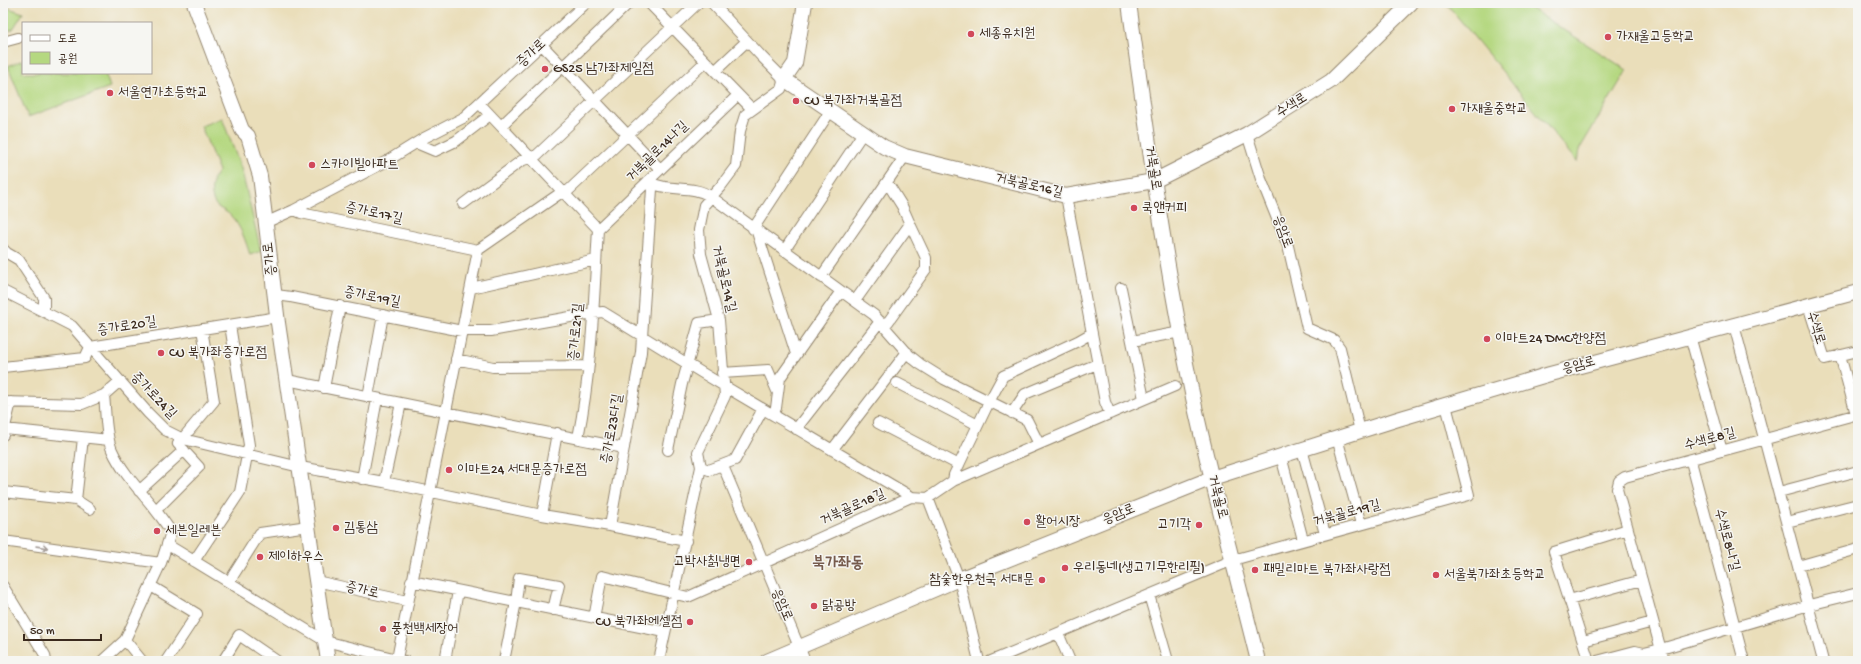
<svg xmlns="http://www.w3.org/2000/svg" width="1861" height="664" font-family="'Gochi Hand','Poor Story',sans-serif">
	<rect width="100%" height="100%" fill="#f6f6f2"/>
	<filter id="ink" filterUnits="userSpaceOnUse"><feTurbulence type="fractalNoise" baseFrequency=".025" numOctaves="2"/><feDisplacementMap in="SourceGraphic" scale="8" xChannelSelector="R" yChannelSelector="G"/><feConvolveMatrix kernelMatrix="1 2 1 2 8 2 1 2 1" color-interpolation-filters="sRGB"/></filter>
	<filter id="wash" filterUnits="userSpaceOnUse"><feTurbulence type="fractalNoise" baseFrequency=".012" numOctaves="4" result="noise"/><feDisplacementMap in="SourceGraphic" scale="16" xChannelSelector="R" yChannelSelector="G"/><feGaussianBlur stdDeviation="0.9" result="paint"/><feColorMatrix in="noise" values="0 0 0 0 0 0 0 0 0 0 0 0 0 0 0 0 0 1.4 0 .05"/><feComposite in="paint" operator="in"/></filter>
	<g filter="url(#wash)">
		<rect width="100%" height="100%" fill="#eadeba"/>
		<path fill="#b5d881" stroke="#788150" d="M1446 3H1522L1627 70 1579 150 1577 162Z
			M3 6 23 13 13 29 3 32Z
			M23 60V73H105L110 87 28 117 8 66Z
			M222 118 241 168 261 251 250 255C246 242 241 226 231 216 228 212 222 210 218 207 208 199 211 178 219 171L201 126Z"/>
	</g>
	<g filter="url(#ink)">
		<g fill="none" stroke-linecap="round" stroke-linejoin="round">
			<g stroke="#92846c" stroke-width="12">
				<path id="street" d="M649 3 752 109
					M3 42 18 38
					M542 45 660 169
					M715 71 747 41
					M479 103 598 229
					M501 126 629 3
					M1247 134 1261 179 1288 246 1307 328 1334 340 1340 348 1360 431
					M416 143 435 151 456 141 490 115
					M648 181C667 193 692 184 710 196L874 315 910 356 920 364 944 379 1027 420 1039 444
					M1066 196 1105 402 1110 414
					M463 204 521 161 537 155 698 3
					M294 210 387 161 424 138 463 118 586 3
					M267 222 294 210 301 213 478 250 397 659
					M598 229 738 95
					M753 229 831 110
					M757 232 796 354
					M3 249 7 253 19 260 44 298V310
					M478 250 562 192 569 190 705 62
					M784 251 863 133
					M821 277 905 156
					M471 288 596 260
					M1121 288 1144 399
					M3 291 72 326 148 413 165 430 183 439 300 467 384 482 542 515 610 526 686 541
					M276 295 291 297 462 331H491L593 313 603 312 704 374 912 497
					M855 301 910 224
					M1808 305 1825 359 1858 351
					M1734 325 1823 661
					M1690 336 1722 451
					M1132 341 1181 332
					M90 347 278 317
					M1840 355 1856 414
					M456 359 493 367 588 366
					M3 367 85 358 90 347
					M722 373 768 370 777 391
					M287 380 624 448
					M897 383 978 425
					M324 388 340 306
					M368 397 383 315
					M3 402 82 404 104 395 120 381
					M1012 413 1025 394 1097 364
					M773 415 776 408 780 378 841 291
					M878 423 959 465
					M5 429 109 440
					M796 429 878 324 888 322 926 269V258L910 224 902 206 887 182
					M3 435 11 402
					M578 438C592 369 594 298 598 229
					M1337 438 1361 524
					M1302 449 1325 534
					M668 450 682 384 699 323 719 320
					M832 450 907 352
					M1281 456 1303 540
					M1693 459 1692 465 1744 661
					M723 466 805 661
					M701 467 709 470 735 460 763 409
					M362 479 377 399
					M953 481 954 475 989 402 1003 376 1078 341 1092 333
					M384 482 401 403
					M139 491 184 450
					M3 492 76 500 90 509
					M1779 492 1858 471
					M928 498 959 579 979 661
					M76 500 83 438
					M156 510 199 467 178 444 214 401 202 329
					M542 515 557 433
					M1787 522 1858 504
					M610 526 641 352 652 189 648 181
					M3 541 161 563
					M168 545 325 641 405 661
					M194 561 240 492 249 445 230 325
					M1798 566 1858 549
					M316 581 407 601
					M411 581 665 632
					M229 582 260 533 308 526
					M3 586 45 655 46 661
					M151 586 197 614 166 661
					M1149 595 1168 661
					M1569 600 1642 580
					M594 618 602 576 688 597 911 497 928 498 953 481 1175 386
					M1058 633 1070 661
					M125 640 142 661
					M1583 641 1653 622
					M102 661 125 640 161 563 171 532C154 503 126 481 112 450 105 434 106 412 104 395
					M223 661 239 635 277 661
					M445 661 458 591
					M504 661 516 602 519 578 559 585 553 610
					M659 661 701 467 698 452 725 396 719 320 701 254 699 230 704 205 721 186 736 166 740 131 745 115 781 89 784 79 762 57 712 3
					M991 661 1233 560 1469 495 1446 405
					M1589 661 1554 552 1628 529
					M1597 661 1635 651 1644 653 1661 649 1809 605 1858 593
					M1664 661 1617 489 1619 481 1625 477 1858 414"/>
			</g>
			<g stroke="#92846c" stroke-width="16">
				<path id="secondary" d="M194 3 242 130 248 136 260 176 278 323 328 661
					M805 3 795 63 784 79 884 147 905 156 1066 196 1154 181 1247 134 1331 81 1411 3
					M1129 3C1147 133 1165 264 1192 393 1211 483 1236 572 1258 661
					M767 661 959 579 1212 478 1398 419 1550 374 1858 292"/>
			</g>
			<use href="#street" stroke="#fff" stroke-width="10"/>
			<use href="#secondary" stroke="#fff" stroke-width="14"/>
		</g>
		<defs><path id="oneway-shaft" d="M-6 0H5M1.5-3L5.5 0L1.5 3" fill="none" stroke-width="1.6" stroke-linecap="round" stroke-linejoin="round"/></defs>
		<use stroke="#a79f9a" href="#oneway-shaft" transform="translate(42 547) rotate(8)"/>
	</g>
	<g fill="#d1495b" stroke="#f6f6f2" stroke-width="1.5">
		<circle cx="971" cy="34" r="4"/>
		<circle cx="1608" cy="37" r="4"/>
		<circle cx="545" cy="69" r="4"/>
		<circle cx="110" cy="93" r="4"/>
		<circle cx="796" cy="101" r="4"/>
		<circle cx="1452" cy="109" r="4"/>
		<circle cx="312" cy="165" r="4"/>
		<circle cx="1134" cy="208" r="4"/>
		<circle cx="1487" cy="339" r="4"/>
		<circle cx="161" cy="353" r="4"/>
		<circle cx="449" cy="470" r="4"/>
		<circle cx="1027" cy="522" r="4"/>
		<circle cx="1199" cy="525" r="4"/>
		<circle cx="336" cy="528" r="4"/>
		<circle cx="157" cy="531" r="4"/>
		<circle cx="260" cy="557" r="4"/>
		<circle cx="749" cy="562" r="4"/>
		<circle cx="1065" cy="568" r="4"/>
		<circle cx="1255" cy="570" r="4"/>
		<circle cx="1436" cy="575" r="4"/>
		<circle cx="1042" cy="580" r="4"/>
		<circle cx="814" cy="606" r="4"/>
		<circle cx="690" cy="622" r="4"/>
		<circle cx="383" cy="629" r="4"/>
	</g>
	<g text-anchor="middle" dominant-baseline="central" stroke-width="3" stroke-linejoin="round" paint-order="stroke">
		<g font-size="14" fill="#3b2a1e" stroke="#f6f6f2" text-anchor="start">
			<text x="979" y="34">세종유치원</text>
			<text x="1616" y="37">가재울고등학교</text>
			<text x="553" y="69">GS25 남가좌제일점</text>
			<text x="118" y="93">서울연가초등학교</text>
			<text x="804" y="101">CU 북가좌거북골점</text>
			<text x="1460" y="109">가재울중학교</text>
			<text x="320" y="165">스카이빌아파트</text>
			<text x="1142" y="208">쿡앤커피</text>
			<text x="1495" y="339">이마트24 DMC한양점</text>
			<text x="169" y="353">CU 북가좌증가로점</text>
			<text x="457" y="470">이마트24 서대문증가로점</text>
			<text x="1035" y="522">활어시장</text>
			<text x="1191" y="525" text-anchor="end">고기각</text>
			<text x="344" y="528">김통삼</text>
			<text x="165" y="531">세븐일레븐</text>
			<text x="268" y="557">제이하우스</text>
			<text x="741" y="562" text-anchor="end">고박사칡냉면</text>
			<text x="1073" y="568">우리동네(생고기무한리필)</text>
			<text x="1263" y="570">패밀리마트 북가좌사랑점</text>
			<text x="1444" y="575">서울북가좌초등학교</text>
			<text x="1034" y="580" text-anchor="end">참숯한우천국 서대문</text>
			<text x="822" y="606">닭공방</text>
			<text x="682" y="622" text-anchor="end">CU 북가좌에셀점</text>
			<text x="391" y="629">풍천백세장어</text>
		</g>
		<g font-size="14" fill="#3b2a1e" stroke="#f6f6f2">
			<text transform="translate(532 54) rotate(-43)">증가로</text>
			<text transform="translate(1292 106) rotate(-32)">수색로</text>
			<text transform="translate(658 152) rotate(-44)">거북골로14나길</text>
			<text transform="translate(1152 168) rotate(81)">거북골로</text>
			<text transform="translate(1029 186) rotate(13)">거북골로16길</text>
			<text transform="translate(374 214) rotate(12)">증가로17길</text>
			<text transform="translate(1282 232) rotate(70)">응암로</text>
			<text transform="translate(271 259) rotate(-97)">증가로</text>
			<text transform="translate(723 279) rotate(77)">거북골로14길</text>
			<text transform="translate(372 298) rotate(11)">증가로19길</text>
			<text transform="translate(127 327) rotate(-9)">증가로20길</text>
			<text transform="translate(1815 328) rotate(72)">수색로</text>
			<text transform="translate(577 332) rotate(-85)">증가로21길</text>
			<text transform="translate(1579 366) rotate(-15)">응암로</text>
			<text transform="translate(153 396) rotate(46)">증가로24길</text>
			<text transform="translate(613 429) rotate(-80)">증가로23다길</text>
			<text transform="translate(1710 440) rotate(-15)">수색로8길</text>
			<text transform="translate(1217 497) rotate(76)">거북골로</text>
			<text transform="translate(853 508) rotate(-24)">거북골로18길</text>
			<text transform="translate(1347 514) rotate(-15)">거북골로19길</text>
			<text transform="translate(1119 515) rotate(-22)">응암로</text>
			<text transform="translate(1726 540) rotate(75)">수색로8나길</text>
			<text transform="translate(362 591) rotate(13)">증가로</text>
			<text transform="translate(781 605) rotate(67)">응암로</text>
		</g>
		<g font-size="16" font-weight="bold" fill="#765b4c" stroke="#f6f6f2">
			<text x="838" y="564">북가좌동</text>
		</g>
	</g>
	<rect width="1861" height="664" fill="none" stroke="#f6f6f2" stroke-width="16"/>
	<rect x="22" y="22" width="130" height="52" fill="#f6f6f2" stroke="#aba49d"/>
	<rect x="30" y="35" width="20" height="6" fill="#ffffff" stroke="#aba49d"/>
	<text x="58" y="42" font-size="12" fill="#3b2a1e">도로</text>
	<rect x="30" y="52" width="20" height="12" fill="#b5d881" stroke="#aba49d"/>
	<text x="58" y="62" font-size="12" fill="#3b2a1e">공원</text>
	<path d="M24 634v6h77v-6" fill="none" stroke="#3b2a1e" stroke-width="2"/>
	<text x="30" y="634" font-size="12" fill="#3b2a1e" stroke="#f6f6f2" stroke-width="3" paint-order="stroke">50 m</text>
</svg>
